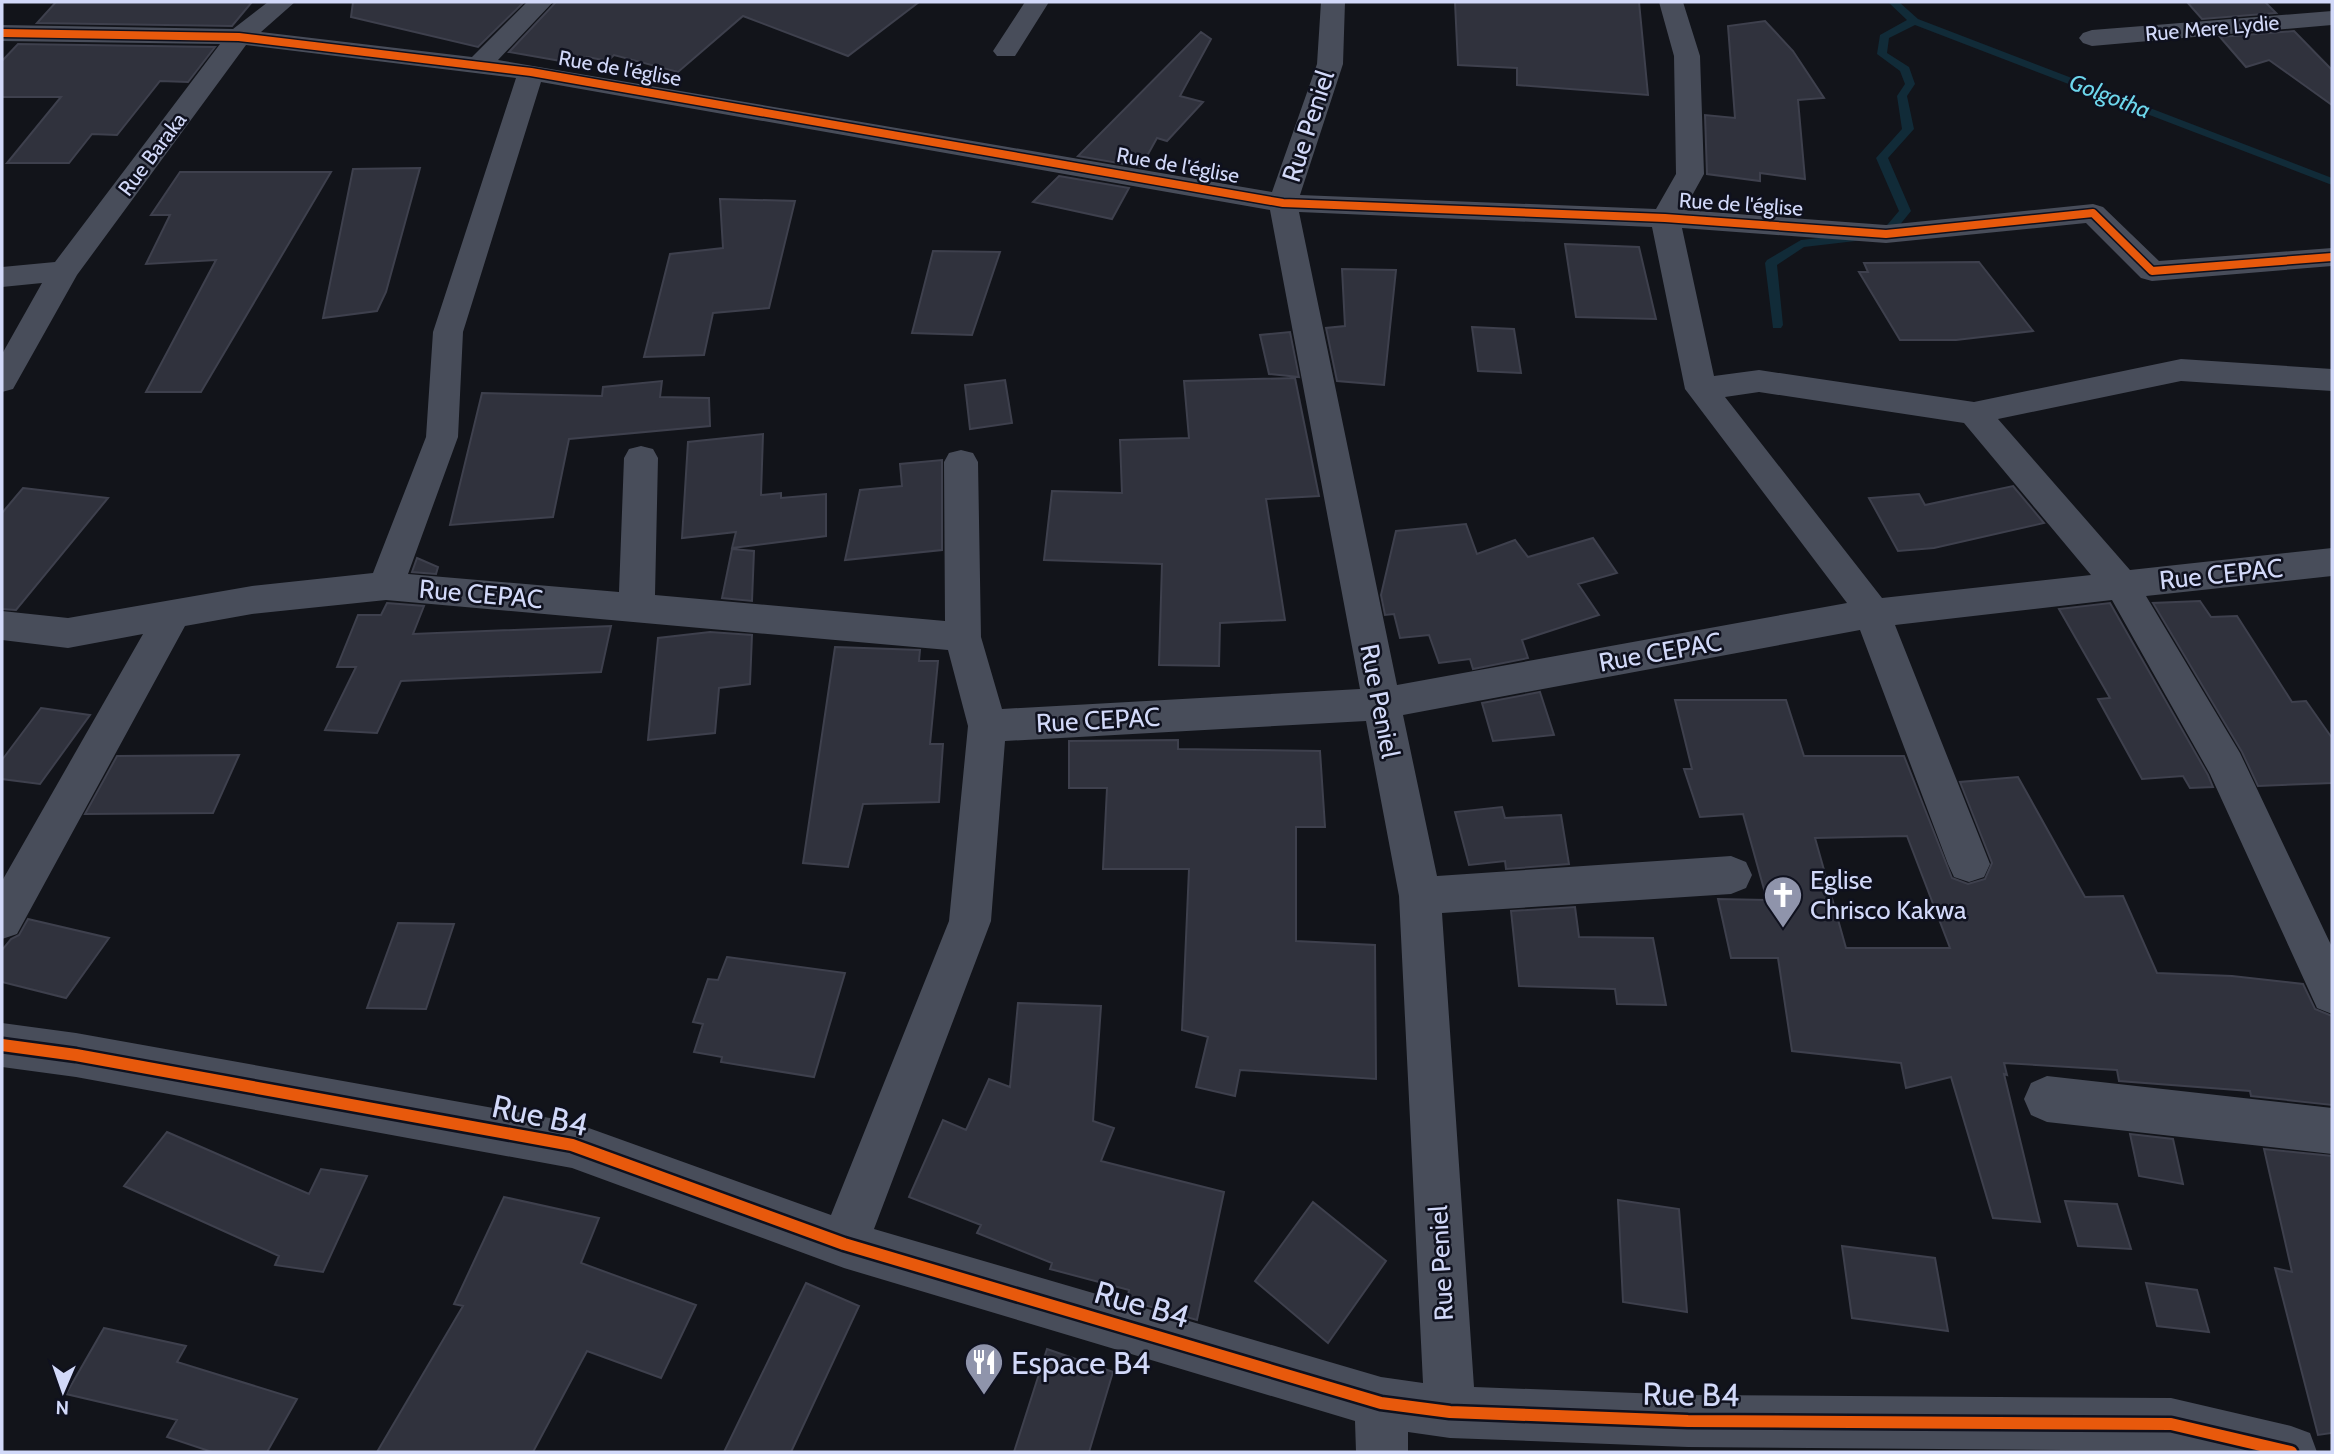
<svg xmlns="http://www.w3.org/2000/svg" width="2334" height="1454" font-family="Cabin,sans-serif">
	<rect width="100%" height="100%" fill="#12141a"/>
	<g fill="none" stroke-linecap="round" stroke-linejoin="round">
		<path fill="#112b38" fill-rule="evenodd" d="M1888 2H1899L1918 19 2332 178V185L1915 25 1889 38 1887 53 1909 67 1915 84 1907 96 1914 129 1888 158 1911 211 1890 237 1804 247 1777 265 1783 325 1781 328H1773L1765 263 1767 260 1801 240 1882 231 1899 211 1876 158 1902 129 1897 96 1905 84 1900 71 1877 54 1880 35 1907 20Z"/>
	</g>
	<path fill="#30323d" stroke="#3e404d" stroke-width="2" fill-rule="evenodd" d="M56 2H252L232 26 37 23Z
		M353 2H524L478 47 351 17Z
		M556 2H919L848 56 743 16 678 72 614 55 608 61 587 57 584 65 509 52Z
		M1455 2H1639L1648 95 1517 85V68L1458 65Z
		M2187 2H2265L2276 13 2202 19Z
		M1765 21 1793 51 1824 98 1798 100 1805 179 1760 173V181L1707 174 1705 115 1735 118 1728 26Z
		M2294 31 2332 70V105L2269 60 2246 67 2220 37Z
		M1201 32 1211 39 1180 96 1203 102 1167 141 1157 138 1141 167 1078 156Z
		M18 44 215 47 188 82 160 81 117 135 92 134 69 163H7L61 97H2V61Z
		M420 168 386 292 377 311 323 318 353 169Z
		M180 172H331L201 392H146L216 260 146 264 170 215H151Z
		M1059 176 1129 188 1112 219 1033 202Z
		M720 199 795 201 769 308 713 313 704 355 644 357 670 254 723 248Z
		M1565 244 1639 247 1656 319 1576 317Z
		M933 251 1000 252 972 335 912 333Z
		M1979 262 2033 331 1956 340H1900L1859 272H1868L1864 263Z
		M1342 269 1396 270 1384 385 1337 381 1326 328 1345 326Z
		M1472 327 1514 329 1521 373 1478 371Z
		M1290 332 1299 377 1269 374 1260 335Z
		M1295 378 1319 496 1266 499 1285 620 1220 623 1219 666 1159 665 1162 564 1044 560 1052 491 1122 493 1120 440 1189 438 1184 381Z
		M1005 380 1012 423 970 429 965 385Z
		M662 381 660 397 709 398 710 426 569 439 553 517 450 525 482 393 602 396 603 387Z
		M763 434 761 495 781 493V498L826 494V536L732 548 736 532 682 538 688 442Z
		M942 460V550L845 560 860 490 902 486 900 464Z
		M2013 486 2044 523 1934 548 1898 551 1869 498 1919 494 1925 505Z
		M23 488 108 498 16 610 2 609V513Z
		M1466 524 1477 554 1515 540 1528 557 1593 538 1617 573 1578 584 1599 615 1522 640 1528 658 1473 669 1470 659 1439 663 1429 635 1400 638 1394 614 1385 615 1381 595 1396 531Z
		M732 549 754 551 752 601 722 598Z
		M417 558 438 567 436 574 412 572Z
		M2200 601 2211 617 2237 616 2292 702 2306 701 2332 738V783L2258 786 2242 752 2153 603Z
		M387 603 424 606 413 634 611 626 601 672 401 681 377 733 325 730 356 667H337L358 615H381Z
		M2110 603 2208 775 2213 787 2190 788 2183 776 2142 779 2098 699 2110 698 2059 609Z
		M710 632 752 635 750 684 719 688 715 733 648 740 658 638Z
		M835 647 920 650 919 661H938L930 744H943L939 802 863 804 848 867 803 863Z
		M1540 692 1554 735 1493 741 1482 703Z
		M1675 700H1786L1804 756H1904L1952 878 1968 884 1985 879 1992 863 1960 782 2018 777 2085 897 2123 896 2157 973 2232 976 2303 984 2315 1009 2332 1016V1105L2251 1096 2250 1091 2119 1081 2117 1070 2004 1063 2007 1075 2004 1074 2040 1222 1993 1218 1951 1077 1906 1088 1901 1063 1792 1051 1778 958H1731L1718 899 1767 900 1743 814 1700 817 1684 769H1692ZM1907 836 1950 948H1846L1815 838Z
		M41 708 90 715 40 784 2 779V760Z
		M1178 740V749L1320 751 1325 827H1296V941L1375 945 1376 1079 1240 1070 1235 1096 1196 1087 1208 1037 1182 1030 1189 869H1103L1107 788H1069V741Z
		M239 755 213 813 85 814 117 756Z
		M1502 807 1505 818 1561 815 1569 864 1506 869 1505 861 1469 865 1455 812Z
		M1575 907 1579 937 1653 938 1666 1005 1617 1004 1615 989 1519 986 1511 911Z
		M28 919 109 938 66 998 2 982V950L11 939 19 935Z
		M398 923 454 924 426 1009 367 1008Z
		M727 957 845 973 814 1077 721 1062 722 1057 694 1052 703 1024 693 1022 708 979 718 980Z
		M1018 1003 1101 1006 1093 1121 1114 1128 1101 1161 1224 1192 1197 1320 1127 1300 1129 1290 1050 1269 1052 1263 977 1233 981 1225 909 1197 943 1120 966 1130 989 1079 1010 1087Z
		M167 1132 309 1194 321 1169 367 1176 323 1272 275 1265 279 1256 124 1186Z
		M2130 1134 2173 1139 2183 1184 2139 1176Z
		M2264 1149 2332 1156V1433L2318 1435 2275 1268 2292 1272Z
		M504 1197 599 1218 581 1263 696 1305 661 1378 587 1351 533 1452H377L463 1306 454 1304Z
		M1618 1200 1679 1209 1687 1312 1623 1302Z
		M2065 1201 2117 1204 2131 1249 2078 1246Z
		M1313 1202 1386 1261 1328 1343 1255 1281Z
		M1842 1246 1935 1258 1948 1331 1852 1318Z
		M806 1283 859 1306 791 1452H724Z
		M2146 1283 2197 1290 2209 1332 2157 1326Z
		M104 1328 186 1346 177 1362 297 1399 267 1452H212L167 1437 177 1420 66 1394Z
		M1047 1349 1113 1372 1089 1452H1014Z"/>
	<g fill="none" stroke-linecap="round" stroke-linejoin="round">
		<path fill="#484d5a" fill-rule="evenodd" d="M268 2H295L261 32 472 57 527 2H553L498 60 1272 192 1317 64 1321 2H1345L1343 64 1300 195 1656 209 1676 174 1674 56 1659 2H1683L1700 56 1704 174 1684 210 1886 225 2093 204 2103 207 2159 261 2332 248V266L2152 281 2141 278 2086 223 1886 243 1682 228 1714 376 1759 370 1974 402 2181 359 2332 369V391L2181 381 1998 419 2130 570 2332 548V576L2146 596 2240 753 2332 947V1014L2317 1008 2210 774 2112 600 1895 625 1990 864 1984 877 1969 882 1954 877 1948 864 1860 630 1403 715 1437 876 1731 856 1746 862 1752 875 1746 888 1731 894 1442 913 1474 1387 1688 1395 2171 1398 2291 1426 2310 1433 2317 1452 1688 1447 1450 1438 1408 1432V1452H1356L1355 1421 844 1268 572 1168 76 1077 2 1067V1023L76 1033 572 1122 831 1215 949 921 968 726 948 650 386 600 252 614 185 626 17 934 2 939V881L143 634 68 648 2 640V611L68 618 252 586 373 573 426 437 433 332 516 78 246 45 77 275 13 389 2 392V354L42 283 2 287V267L55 262 220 44 2 41V25L233 29ZM541 82 1270 210 1360 689 1002 709 981 637 978 462 973 453 961 450 949 453 944 462 945 621 655 595 658 458 653 449 641 446 629 449 624 458 619 592 408 574 458 437 463 332ZM1299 212 1652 227 1685 389 1847 603 1397 685ZM1759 392 1964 423 2091 575 1882 598 1725 397ZM1366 721 1399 896 1423 1383 1381 1377 874 1229 991 921 1005 741Z
			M1025 2H1049L1015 56H997L993 51Z
			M2332 11V25L2092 46 2083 43 2079 38 2083 33 2092 30Z
			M2047 1076 2332 1108V1154L2047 1122 2031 1115 2024 1099 2031 1083Z"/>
		<g stroke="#0f111e" stroke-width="11">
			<path id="cycleway-far1" d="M2 33 239 37 531 72 1283 203 1665 218 1886 234 2093 213 2152 271 2332 257"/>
		</g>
		<g stroke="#0f111e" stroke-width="17">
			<path id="cycleway" d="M2 1045 76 1055 572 1145 844 1244 1381 1403 1450 1412 1688 1421 2171 1424 2291 1452"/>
		</g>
		<use href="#cycleway-far1" stroke="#e8590c" stroke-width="8"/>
		<use href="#cycleway" stroke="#e8590c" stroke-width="12"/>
	</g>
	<defs>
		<g id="church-pin" transform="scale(2.0125)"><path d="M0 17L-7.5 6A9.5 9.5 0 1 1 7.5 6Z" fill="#8f94ab" stroke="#0f111e"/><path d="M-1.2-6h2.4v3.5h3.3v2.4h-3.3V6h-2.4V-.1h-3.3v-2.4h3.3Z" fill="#fff"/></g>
		<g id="restaurant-pin" transform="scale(2.0125)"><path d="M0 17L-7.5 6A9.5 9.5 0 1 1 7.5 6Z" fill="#8f94ab" stroke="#0f111e"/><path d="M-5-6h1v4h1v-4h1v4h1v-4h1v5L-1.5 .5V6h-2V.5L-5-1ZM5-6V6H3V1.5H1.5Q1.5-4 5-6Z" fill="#fff"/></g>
	</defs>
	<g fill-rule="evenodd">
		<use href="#church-pin" x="1783" y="895"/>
		<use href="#restaurant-pin" x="984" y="1362"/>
	</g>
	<g text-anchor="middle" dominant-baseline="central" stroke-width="5" stroke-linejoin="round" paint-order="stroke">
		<g font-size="21" fill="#d2d9f9" stroke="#0f111e">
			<text transform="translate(2212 28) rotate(-5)">Rue Mere Lydie</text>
			<text transform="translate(620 68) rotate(10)">Rue de l'église</text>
			<text transform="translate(152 154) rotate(-53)">Rue Baraka</text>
			<text transform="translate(1178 165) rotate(10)">Rue de l'église</text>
			<text transform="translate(1741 204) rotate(4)">Rue de l'église</text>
		</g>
		<g font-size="23" font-style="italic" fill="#6dd7ec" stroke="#0f111e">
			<text transform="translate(2110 96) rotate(21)">Golgotha</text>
		</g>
		<g font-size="26" fill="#d2d9f9" stroke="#0f111e">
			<text transform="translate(1308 126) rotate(-72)">Rue Peniel</text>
			<text transform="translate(2221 574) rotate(-6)">Rue CEPAC</text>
			<text transform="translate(481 594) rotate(5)">Rue CEPAC</text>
			<text transform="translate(1660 652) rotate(-10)">Rue CEPAC</text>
			<text transform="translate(1380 701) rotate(79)">Rue Peniel</text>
			<text transform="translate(1098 720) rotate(-3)">Rue CEPAC</text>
			<text transform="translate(1441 1263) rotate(-93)">Rue Peniel</text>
		</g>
		<g font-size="26" fill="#d2d9f9" stroke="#0f111e" text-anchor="start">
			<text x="1810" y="880">Eglise<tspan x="1810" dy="30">Chrisco Kakwa</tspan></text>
		</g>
		<g font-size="32" fill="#d2d9f9" stroke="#0f111e">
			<text transform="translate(540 1115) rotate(12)">Rue B4</text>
			<text transform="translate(1142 1304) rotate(16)">Rue B4</text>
			<text transform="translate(1691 1394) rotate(1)">Rue B4</text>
		</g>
		<g font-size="32" fill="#d2d9f9" stroke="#0f111e" text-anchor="start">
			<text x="1011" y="1362">Espace B4</text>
		</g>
	</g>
	<rect width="2334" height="1454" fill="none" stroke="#d2d9f9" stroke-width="7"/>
	<g transform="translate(63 1391) rotate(182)" stroke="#0f111e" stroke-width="5" paint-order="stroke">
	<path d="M0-5L12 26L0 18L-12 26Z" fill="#d2d9f9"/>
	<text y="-10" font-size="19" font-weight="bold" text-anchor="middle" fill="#d2d9f9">N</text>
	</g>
</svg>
